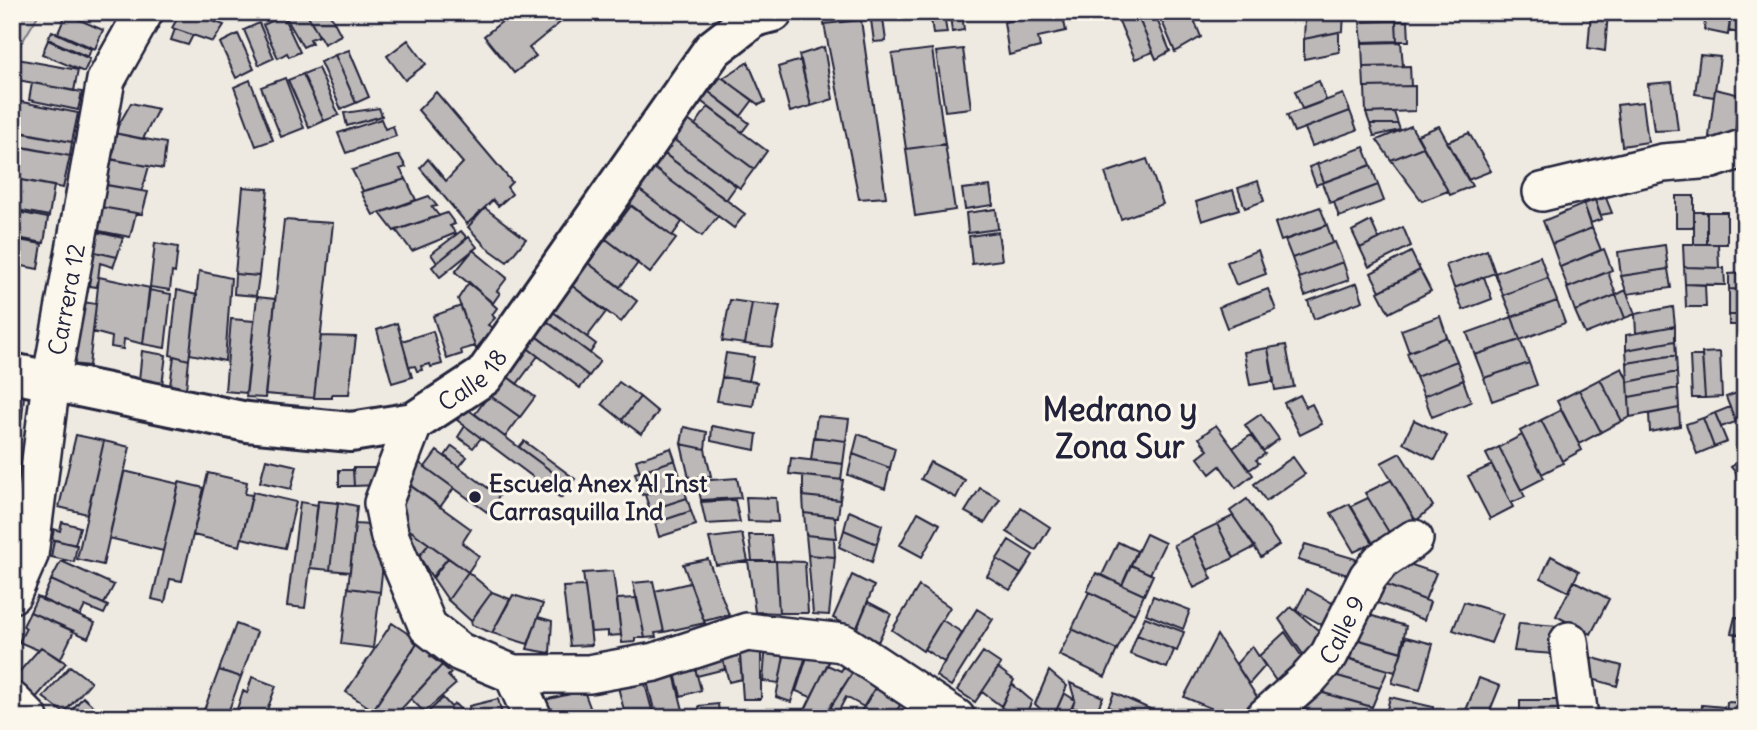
<svg xmlns="http://www.w3.org/2000/svg" width="1757" height="730" font-family="Delius,sans-serif">
	<rect width="100%" height="100%" fill="#eeeae2"/>
	<filter id="ink" filterUnits="userSpaceOnUse"><feTurbulence type="fractalNoise" baseFrequency=".0143" numOctaves="2"/><feDisplacementMap in="SourceGraphic" scale="14" xChannelSelector="R" yChannelSelector="G"/><feConvolveMatrix kernelMatrix="1 2 1 2 8 2 1 2 1" color-interpolation-filters="sRGB"/></filter>
	<g filter="url(#ink)">
		<path fill="#d0cdc9" stroke="#797882" stroke-width="2" d="M12 12H40L12 59Z"/>
		<path fill="#bcb8b8" stroke="#22223b" stroke-width="2" d="M181 12H187L224 25 213 42 172 28Z
			M293 12H306L319 36 310 39 312 43 303 47 285 16Z
			M306 12H329L341 35 324 44Z
			M514 12H573L529 48 536 56 514 73 484 36Z
			M1046 12H1062L1066 31 1038 37 1040 47 1009 55 1004 22Z
			M1115 12H1136L1153 52 1135 59Z
			M1136 12H1154L1170 51 1156 59Z
			M1158 12H1191L1201 37 1175 52Z
			M1301 12H1338L1300 20Z
			M1344 12 1343 31 1304 39 1305 19Z
			M1591 12H1608L1605 51 1588 48Z
			M1706 12H1731L1728 35 1704 30Z
			M1731 12H1745V34L1729 31Z
			M962 13 964 30 952 32 950 15Z
			M66 14 103 30 95 49 58 33Z
			M283 16 300 52 289 57 287 53 278 58 263 25Z
			M944 16 947 33 933 34 931 18Z
			M883 19 886 41 874 42 871 20Z
			M861 20 886 197 859 199 824 24Z
			M1396 21 1397 41 1362 42 1360 22Z
			M1396 21H1408L1409 41H1397Z
			M259 23 274 58 259 65 244 30Z
			M175 29 193 35 188 45 171 40Z
			M52 31 91 49 88 57 48 39Z
			M1339 32V52L1304 59V39Z
			M238 34 254 69 236 78 220 43Z
			M48 40 90 59 84 72 42 54Z
			M408 40 426 64 405 80 387 56Z
			M1401 42 1403 66 1363 67 1362 43Z
			M824 47 833 99 811 106 799 55Z
			M932 49 945 144 906 149 892 54Z
			M963 49 971 108 945 111 936 52Z
			M349 50 369 97 356 103 335 55Z
			M335 55 356 103 341 109 320 62Z
			M1700 55 1720 57 1714 97 1695 94Z
			M17 59 78 70 74 91 13 79Z
			M801 60 811 106 790 112 778 67Z
			M748 62 765 102 759 105 723 78Z
			M1410 66 1411 86 1364 87 1363 67Z
			M318 68 339 115 324 121 303 74Z
			M303 74 324 121 309 128 288 80Z
			M721 77 753 100 741 116 709 92Z
			M285 78 304 128 281 137 261 87Z
			M1745 78V137L1739 139Z
			M250 80 273 140 256 146 234 87Z
			M1319 81 1326 100 1302 109 1295 91Z
			M1672 82 1678 130 1654 131 1648 84Z
			M32 83 82 92 78 110 29 100Z
			M1415 86V111L1366 113 1365 87Z
			M705 89 749 123 742 132 698 99Z
			M1715 89 1740 95 1734 142 1709 137Z
			M436 92 512 182 507 187 512 194 498 206 493 200 467 224 420 168 428 159 446 181 463 163 418 110Z
			M1343 94 1350 111 1294 132 1287 115Z
			M12 100 78 113 72 142 12 131Z
			M1643 102 1648 142 1622 146 1617 105Z
			M131 103 158 109 143 139 114 133Z
			M708 107 767 151 754 169 695 125Z
			M379 108 382 116 347 126 344 113Z
			M1350 111 1357 130 1312 146 1305 128Z
			M1394 112 1398 124H1370L1366 113Z
			M684 117 754 169 740 188 669 136Z
			M381 119 385 129 393 126 396 136 346 153 338 133Z
			M1370 124H1398L1400 130 1374 136Z
			M1411 126 1423 147 1391 160 1377 140Z
			M1439 126 1472 186 1450 195 1417 135Z
			M16 131 72 142 70 156 13 145Z
			M114 133 166 143 163 169 111 159 114 150 110 149Z
			M1469 133 1491 171 1468 180 1447 142Z
			M672 138 736 186 726 200 662 152Z
			M945 144 955 210 915 216 906 149Z
			M21 147 70 156 63 188 15 179Z
			M1364 147 1371 165 1324 182 1317 164Z
			M1423 147 1448 191 1422 201 1391 160Z
			M665 154 745 214 734 228 654 168Z
			M399 155 406 167 400 169 406 179 363 191 352 170Z
			M108 159 149 166 142 191 105 185 109 171H105Z
			M1147 159 1163 204 1121 219 1105 173Z
			M1317 164 1324 182 1316 185 1309 167Z
			M1371 165 1378 185 1330 203 1322 183Z
			M654 168 718 216 702 236 638 189Z
			M12 178 54 186 49 216 12 209Z
			M406 179 416 200 373 215 361 192Z
			M1258 181 1264 201 1245 208 1238 188Z
			M101 184 148 192 142 214 100 207Z
			M1378 185 1384 201 1339 217 1334 202Z
			M990 186 993 205 965 209 962 189Z
			M243 187 268 189 259 276 235 274Z
			M637 188 682 222 672 236 627 202Z
			M1233 190 1239 209 1202 221 1196 202Z
			M429 196 437 206 432 207 439 216 394 231 380 213Z
			M1676 196H1694V227H1676Z
			M1606 198 1612 213 1600 215 1595 200Z
			M1595 200 1602 219 1591 223 1584 204Z
			M1584 204 1592 228 1552 244 1543 221Z
			M95 206 136 213 130 237 89 229Z
			M631 206 676 239 650 273 606 239Z
			M1320 207 1327 225 1281 241 1275 223Z
			M485 208 526 239 507 262 486 247 468 227Z
			M996 209 998 229 968 233 966 213Z
			M12 211 48 218 44 243 12 237Z
			M1694 212H1707V244H1694Z
			M1707 212H1727V244H1707Z
			M447 213 455 224 450 226 456 233 412 251 396 230Z
			M284 220 333 223 314 398 265 394Z
			M1371 221 1379 239 1360 248 1352 231Z
			M1327 225 1333 243 1292 258 1285 240Z
			M1403 227 1411 246 1369 267 1360 248Z
			M1592 228 1601 250 1560 267 1552 244Z
			M88 230 123 238 117 257 82 249Z
			M461 231 467 238 437 263 431 254Z
			M998 232 1002 260 972 264 969 236Z
			M469 237 477 247 440 277 432 267Z
			M12 239 42 244 38 269 12 264Z
			M606 239 638 263 620 287 588 263Z
			M1335 242 1343 262 1299 278 1292 258Z
			M155 243 178 247 175 273 172 272 170 290 150 287Z
			M1683 244H1718L1719 268 1684 267Z
			M1665 245 1668 269 1621 276 1618 252Z
			M78 248 117 257 113 267 100 263 97 287 75 284Z
			M1604 249 1612 270 1568 288 1560 267Z
			M473 250 507 278 497 291 500 293 493 303 455 272Z
			M1258 250 1266 274 1236 285 1227 262Z
			M1487 250 1495 273 1454 288 1446 265Z
			M1411 252 1420 270 1380 291 1371 273Z
			M1540 256 1548 278 1503 295 1495 273Z
			M1343 262 1349 280 1305 296 1299 278Z
			M588 263 637 301 621 322 571 285Z
			M1684 267 1724 268 1725 285 1685 284Z
			M1668 269 1671 288 1627 294 1621 276Z
			M1420 270 1431 291 1389 313 1378 292Z
			M199 271 231 278 225 361 190 354Z
			M1608 272 1616 295 1575 311 1567 288Z
			M1743 273 1744 290 1729 289V274Z
			M235 274 259 276 256 296 234 294Z
			M99 277 150 288 143 344 124 339 123 349 111 347 112 337 93 332Z
			M1484 277 1492 299 1463 310 1454 288Z
			M1548 278 1557 301 1512 317 1503 295Z
			M469 282 497 308 492 315 495 318 488 325 493 328 476 349 458 299Z
			M1357 283 1363 301 1314 319 1308 301Z
			M1685 284 1705 285 1706 307H1686Z
			M571 285 606 312 587 337 552 311Z
			M1268 289 1276 310 1227 328 1219 307Z
			M1729 289 1744 290V315H1729Z
			M149 290 171 294 165 348 143 344Z
			M177 290 197 295 189 360 170 355Z
			M1626 290 1635 314 1625 318 1616 295Z
			M1616 295 1625 318 1585 334 1575 311Z
			M257 297 275 299 265 398 246 397Z
			M70 300 96 304 89 366 63 363Z
			M730 300 752 303 745 344 722 341Z
			M1557 301 1565 323 1520 340 1512 317Z
			M752 303 780 306 772 347 745 344Z
			M461 306 475 346 461 350 462 354 447 359 433 316Z
			M1673 307 1675 326 1636 333 1635 314Z
			M552 311 596 344 590 353 545 320Z
			M539 315 600 361 589 376 528 330Z
			M1729 315H1744V325H1729Z
			M1440 316 1447 337 1409 352 1401 330Z
			M1512 317 1520 340 1475 355 1467 333Z
			M231 319 254 321 246 393 225 391Z
			M397 323 412 377 392 383 377 330Z
			M1675 326V341L1626 350V335Z
			M433 331 442 364 431 367 430 364 421 366 422 370 417 371 415 366 409 367 402 341Z
			M534 335 589 376 580 388 525 346Z
			M321 336 356 337 349 394H332V398H314Z
			M1447 337 1457 361 1416 377 1407 353Z
			M1520 340 1529 363 1484 378 1475 355Z
			M1675 341 1676 355 1627 363 1626 350Z
			M1286 345 1294 387 1275 390 1268 348Z
			M525 346 538 356 517 384 504 374Z
			M1268 348 1274 381 1250 385 1244 352Z
			M142 351 166 355 162 385 139 380Z
			M1720 352 1722 397 1705 398 1702 353Z
			M726 353 754 357 749 381 722 377Z
			M1676 355 1677 372 1628 382 1627 363Z
			M174 356 189 360 186 389 170 386Z
			M1690 356H1702L1705 398H1692Z
			M1457 361 1464 380 1424 396 1416 377Z
			M1529 363 1537 385 1492 401 1484 378Z
			M1622 368 1628 381 1630 417 1622 421 1600 379Z
			M1677 372 1678 388 1629 397 1628 382Z
			M504 374 535 397 520 417 489 395Z
			M722 377 757 382 753 406 717 401Z
			M1600 379 1622 421 1601 432 1579 390Z
			M1463 380 1471 402 1432 417 1424 396Z
			M619 382 640 397 622 420 602 404Z
			M1678 388 1679 408 1630 417 1629 397Z
			M1579 390 1601 432 1579 444 1557 401Z
			M1745 390V425L1738 428 1726 397Z
			M12 394 24 396 22 418 12 417Z
			M489 395 520 417 505 437 475 414Z
			M1300 395 1306 407 1312 404 1322 424 1300 435 1284 403Z
			M640 397 658 412 641 434 622 420Z
			M1730 407 1736 422 1721 427 1715 413Z
			M466 408 570 485 561 498 457 420Z
			M1679 408 1680 426 1650 432 1649 414Z
			M1561 410 1582 450 1562 461 1541 420Z
			M1715 413 1727 442 1714 447 1703 418Z
			M1261 414 1279 439 1263 451 1245 425Z
			M817 416 849 419 846 441 814 437Z
			M1703 418 1714 447 1697 454 1686 424Z
			M1414 420 1447 436 1435 460 1403 443Z
			M1541 420 1563 463 1542 474 1520 431Z
			M1216 425 1253 475 1236 488 1220 466 1210 474 1198 458 1208 450 1199 438Z
			M465 426 481 438 473 448 458 437Z
			M712 426 757 434 755 450 711 441Z
			M684 427 707 432 705 449 681 444Z
			M858 434 895 448 890 468 853 454Z
			M76 435 104 441 87 514 59 507Z
			M1251 435 1265 454 1256 460 1259 463 1249 470 1233 448Z
			M1522 435 1544 478 1521 490 1499 447Z
			M814 437 846 441 843 464 811 460Z
			M104 441 130 447 103 565 77 559Z
			M524 441 575 479 570 485 519 447Z
			M681 444 705 449 711 476 689 478Z
			M452 446 467 457 459 467 445 456Z
			M1499 447 1525 497 1511 503 1486 454Z
			M671 448 675 460 640 472 636 460Z
			M437 451 499 496 487 512 425 467Z
			M1400 453 1433 506 1416 521 1381 463Z
			M853 454 890 468 885 489 848 475Z
			M1293 457 1305 474 1266 501 1254 484Z
			M1745 457V484L1731 467Z
			M791 458 843 464 841 480 789 474Z
			M266 459 297 466 291 489 260 482Z
			M675 460 682 483 642 495 635 473Z
			M418 462 454 488 440 507 404 481Z
			M930 462 965 480 956 498 921 479Z
			M1492 465 1513 507 1490 519 1468 476Z
			M12 466 24 468 12 504Z
			M353 468H378L379 485 354 486Z
			M339 470H353L354 486H339Z
			M124 471 179 484 163 551 109 538Z
			M208 473 247 482 245 494 252 495 240 546 193 535Z
			M803 476 843 480 840 500 803 496Z
			M737 478 741 498 701 500 697 481Z
			M1391 480 1416 521 1390 534 1365 493Z
			M179 482 204 488 182 581 170 579 165 602 152 599Z
			M682 483 687 498 650 510 645 495Z
			M410 485 471 529 462 543 479 556 468 572 389 515Z
			M980 488 1000 499 985 523 965 512Z
			M253 492 296 502 285 548 242 538Z
			M803 496 840 500 838 517 804 513Z
			M746 497 776 498 778 522 748 521Z
			M687 498 691 511 655 523 650 510Z
			M1368 498 1390 534 1373 543 1351 506Z
			M1247 499 1279 545 1261 557 1230 511Z
			M735 500 740 522 706 524 701 502Z
			M318 501 338 503 330 570 310 568Z
			M300 502 318 505 305 608 287 606Z
			M338 502 357 506 350 572 330 570Z
			M1349 504 1373 543 1354 552 1331 513Z
			M1021 508 1050 527 1036 550 1007 532Z
			M691 511 696 525 659 537 655 523Z
			M849 511 882 525 877 544 844 530Z
			M918 512 940 524 922 557 900 545Z
			M804 513 835 517 837 538 806 535Z
			M1233 516 1255 547 1234 558 1217 524Z
			M62 522 80 527 75 545 52 539 54 529 60 531Z
			M355 524 370 525 386 535 380 592 348 588Z
			M401 524 429 544 419 556 398 529Z
			M1217 524 1234 558 1208 570 1192 536Z
			M844 530 877 544 872 562 839 547Z
			M742 534 748 561 716 565 709 538Z
			M1146 534 1165 543 1150 574 1131 565Z
			M749 535H771L774 561H752Z
			M806 535 834 538 835 557 808 555Z
			M1192 536 1212 579 1194 588 1174 545Z
			M54 540 77 545 74 562 51 557Z
			M1009 540 1033 555 1021 574 997 559Z
			M1118 542 1137 551 1122 585 1102 575Z
			M429 544 448 558 432 577 419 556Z
			M1305 544 1356 559 1348 575 1298 560Z
			M808 555 835 557 829 615 813 614Z
			M1551 556 1579 571 1569 592 1541 578Z
			M448 558 468 572 448 600 433 578Z
			M708 559 729 615 704 621 683 564Z
			M997 559 1021 574 1010 590 987 576Z
			M1397 560 1436 573 1425 600 1386 585Z
			M61 561 114 585 104 604 51 580Z
			M748 561H776L779 613 755 612Z
			M776 561 805 562 808 613H779Z
			M1131 565 1153 575 1144 595 1122 585Z
			M613 571 621 635 608 636V631L591 632 583 573Z
			M468 572 492 592 471 621 448 600Z
			M1096 573 1144 595 1135 614 1087 591Z
			M852 575 874 586 856 630 833 618Z
			M51 580 108 606 104 614 85 606 80 616 42 600Z
			M653 581 664 632 655 633 656 637 645 638 633 583Z
			M1574 581 1609 599 1591 634 1556 616Z
			M1378 582 1430 602 1424 620 1372 601Z
			M690 583 705 623 664 632 655 591Z
			M585 586 592 645 570 646 563 587Z
			M919 586 950 607 923 651 892 630Z
			M348 588 380 592 373 648 341 644Z
			M1307 589 1334 604 1322 625 1296 610Z
			M492 592 510 599 492 633 472 625 471 621Z
			M1089 592 1135 614 1117 650 1072 629Z
			M513 595 543 604 528 644 492 633Z
			M1153 596 1190 610 1183 629 1146 614Z
			M37 597 95 623 88 638 30 612Z
			M637 598 645 638H635V642L622 643 617 599Z
			M868 602 891 614 878 642 856 630Z
			M1464 602 1503 614 1491 643 1453 630Z
			M1291 607 1325 636 1304 656 1279 619Z
			M977 609 993 619 951 686 936 676Z
			M30 612 74 631 60 660 41 647 38 650 19 642 26 628 23 626Z
			M1366 614 1406 626 1401 652 1356 639Z
			M538 617 552 621 550 653 527 649Z
			M1145 617 1184 632 1177 651 1137 635Z
			M1735 617 1745 618V635L1731 633Z
			M942 620 963 633 944 662 924 649Z
			M392 623 419 641 373 710 346 692Z
			M1519 623 1558 626 1554 654 1514 651Z
			M236 624 257 632 241 677 219 670Z
			M1072 629 1117 650 1105 677 1059 655Z
			M1285 632 1302 657 1276 681 1259 656Z
			M1137 635 1174 650 1167 668 1130 654Z
			M1217 635 1257 697 1246 718H1234L1184 697Z
			M1406 637 1433 644 1420 690 1392 683Z
			M1353 638 1402 652 1395 672 1345 657Z
			M417 643 433 654 430 656 442 665 393 718H385L373 710Z
			M739 643H761V699H743Z
			M739 643 742 679 729 682 721 652Z
			M766 643 785 650 779 683 763 681Z
			M786 646 807 653 791 702 776 697Z
			M1252 646 1265 666 1249 684 1236 664Z
			M41 647 66 663 34 700 12 680Z
			M720 648 725 669 697 676 692 656Z
			M983 652 1001 664 975 702 957 690Z
			M808 654 829 662 811 697 796 691Z
			M1586 656 1622 666 1617 686 1581 676Z
			M692 657 701 690 681 696 673 666Z
			M1342 657 1388 670 1380 688 1334 675Z
			M858 664 881 678 864 707 846 697 838 712 830 707Z
			M442 665 451 673 448 676 456 684 424 712 411 699Z
			M827 665 841 671 844 666 854 670 824 718H801Z
			M70 666 91 682 64 713 43 697Z
			M672 666 685 718H656L645 673Z
			M998 668 1014 680 1001 706 982 692Z
			M219 670 241 677 226 718 204 710Z
			M1049 671 1067 686 1053 718H1050L1035 704Z
			M1323 672 1380 688 1372 707 1312 690Z
			M643 676 654 718H626L617 683Z
			M252 677 276 686 264 718 237 709 243 691 247 693Z
			M1479 678 1500 686 1487 718 1466 710Z
			M1070 683 1103 697 1094 717 1072 707 1075 700Z
			M1012 684 1032 701 1024 718H1015L1001 707Z
			M876 686 902 702 892 718H857Z
			M1303 687 1372 707 1367 718H1332L1293 706Z
			M584 691 594 718H546L551 717 544 700Z
			M1064 693 1075 700 1067 718H1053Z
			M1114 693 1150 709 1146 718H1131L1108 707Z
			M83 697 99 711 92 718H65Z
			M1390 697 1433 707 1432 718H1385Z
			M443 698 451 707 455 704 464 713 459 718H422Z
			M498 699 503 718H471L469 706Z
			M1520 700H1562V718H1520Z
			M902 702 915 710 910 718H892Z
			M1727 702 1745 703V718H1726Z
			M718 704 719 712H723V718H700L699 706Z
			M1702 705 1724 707 1723 718H1701Z
			M1108 707 1122 714 1120 718H1103Z
			M1676 709 1700 711 1699 718H1676Z"/>
		<g fill="none" stroke-linecap="round" stroke-linejoin="round">
			<g stroke="#22223b" stroke-width="42">
				<g id="minor">
					<path d="M1542 192 1663 163 1712 159 1745 148"/>
					<path d="M414 422 383 503 390 537 428 627 460 652 513 674H589L655 662 747 632 843 643 956 718"/>
					<path id="s1" d="M12 594 29 555 51 382 106 80 144 12"/>
					<path d="M1569 641 1579 718"/>
					<path d="M513 674 533 718"/>
					<path d="M12 701 29 718"/>
					<path id="s2" d="M1264 718 1308 679 1329 655 1368 577 1381 561 1414 539"/>
				</g>
			</g>
			<g stroke="#22223b" stroke-width="44">
				<g id="major">
					<path id="s3" d="M12 373 247 422 351 432 414 422 484 376 713 49 754 17 773 12"/>
				</g>
			</g>
			<use href="#minor" stroke="#fbf7ec" stroke-width="37"/>
			<use href="#major" stroke="#fbf7ec" stroke-width="38"/>
		</g>
	</g>
	<circle fill="#22223b" stroke="#fbf7ec" stroke-width="2.5" cx="475" cy="497" r="7"/>
	<g text-anchor="middle" dominant-baseline="central" stroke-width="6" stroke-linejoin="round" paint-order="stroke">
		<g font-size="24" fill="#22223b" stroke="#fbf7ec">
			<text stroke="none"><textPath href="#s1" startOffset="301">Carrera 12</textPath></text>
			<text stroke="none"><textPath href="#s3" startOffset="481">Calle 18</textPath></text>
			<text stroke="none"><textPath href="#s2" startOffset="119">Calle 9</textPath></text>
		</g>
		<g font-size="24" font-weight="bold" fill="#22223b" stroke="#fbf7ec" text-anchor="start">
			<text x="489" y="483">Escuela Anex Al Inst<tspan x="489" dy="28">Carrasquilla Ind</tspan></text>
		</g>
		<g font-size="32" font-weight="bold" fill="#22223b" stroke="#fbf7ec">
			<text x="1120" y="409">Medrano y<tspan x="1120" dy="37">Zona Sur</tspan></text>
		</g>
	</g>
	<rect width="1757" height="730" fill="none" stroke="#fbf7ec" stroke-width="42"/>
	<rect x="21" y="21" width="1715" height="688" fill="none" stroke="#22223b" stroke-width="2.5" filter="url(#ink)"/>
</svg>
